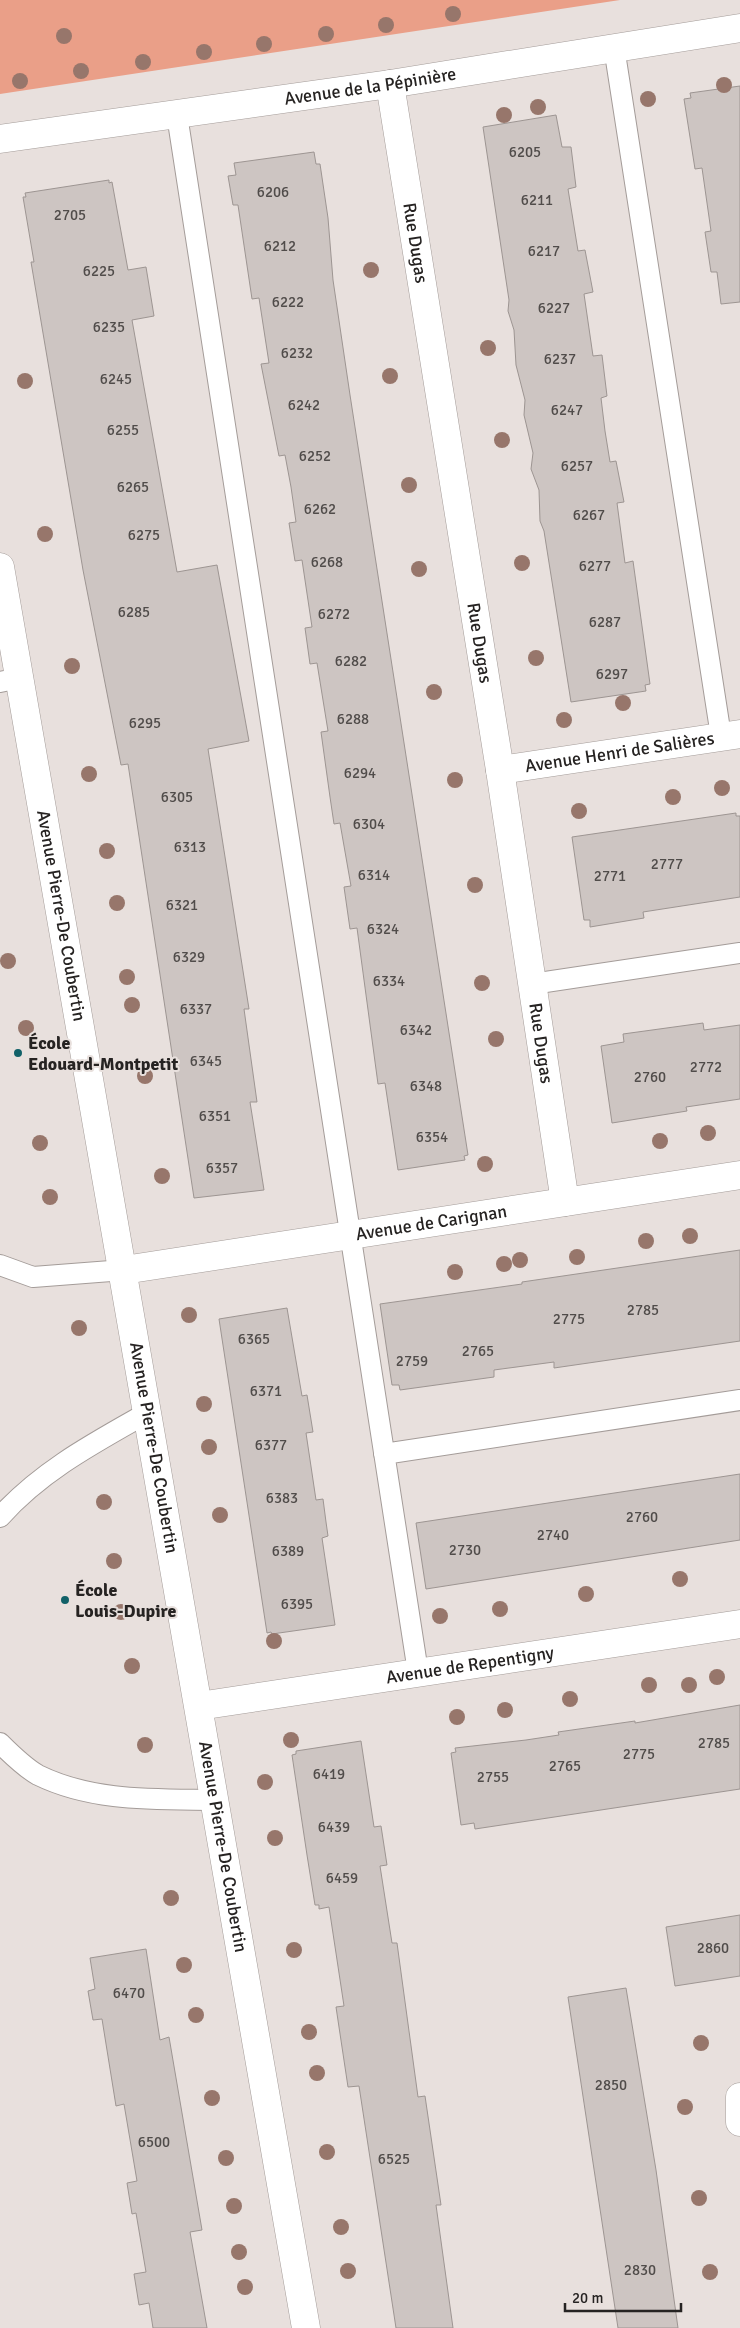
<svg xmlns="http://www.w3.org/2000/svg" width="740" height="2328" font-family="Signika,sans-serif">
	<rect width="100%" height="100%" fill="#e8e0dd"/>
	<path fill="#ea9f88" d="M0 0H620L0 94Z"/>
	<path fill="#cdc5c2" stroke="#9d9592" d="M740 86V302L721 304 717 272H711L705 232 711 231 702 168 695 169 684 99 691 98 690 93Z
		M556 115 562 147H571L576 187 568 189 578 251 585 250 593 292 584 294 593 356 602 355 607 396 601 398 605 431 610 462 616 461 624 502 617 503 625 563 633 561 650 684 645 685 646 691 571 702 544 531 540 521 539 490 531 469 533 453 524 415 525 400 516 365 514 330 508 311 509 300 483 127Z
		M314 152 316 164H320L328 218 333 280 350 395 468 1155 464 1156 465 1160 398 1170 385 1083 378 1084 357 928 350 929 344 887 351 886 340 823 334 824 330 797 321 732 328 731 317 663 310 664 305 628 312 627 302 560 295 561 289 523 296 522 291 487 285 455 279 456 261 364 269 363 259 298 252 299 238 205H233L228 176 236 175 234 163Z
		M109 180V183L112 182 128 270 146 267 154 316 132 320 177 572 217 565 249 741 208 749 249 1009H244L257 1102H250L264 1190 194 1198 128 764 121 765 83 570 31 262H34L23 197H26L25 193Z
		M736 813V816H740V897L643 912 644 918 590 927V920H584L572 837Z
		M703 1023 704 1030 740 1025V1099L686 1107 687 1111 612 1123 601 1046 624 1042 623 1034Z
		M740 1250V1341L554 1368V1362L494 1370V1377L400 1390 399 1385H392L380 1304 522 1284V1282Z
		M287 1308 302 1396 307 1395 313 1432 306 1433 316 1500 323 1499 326 1522 328 1536 322 1538 335 1625 272 1634 271 1632 267 1633 219 1319Z
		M740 1474V1540L426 1589 416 1523Z
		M740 1705V1789L475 1829 474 1823 461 1825 451 1753 456 1752 455 1748 526 1740 559 1735 558 1732 635 1721V1723Z
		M361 1741 374 1827 381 1826 387 1865 380 1866 392 1943H397L418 2097 425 2096 441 2205H436L453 2328H396L359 2086 348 2087 336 2007 344 2006 329 1907 319 1909V1905H315L307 1855 292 1755 296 1754V1751Z
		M740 1915V1976L675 1986 666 1927Z
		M146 1949 160 2040 169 2037 202 2230 190 2232 207 2328H153L149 2303 139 2305 134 2274 146 2272 136 2213 132 2214 127 2183 137 2181 124 2104 116 2106 102 2019 93 2020 88 1991 95 1989 90 1958Z
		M626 1988 656 2170 678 2328H618L568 1997Z"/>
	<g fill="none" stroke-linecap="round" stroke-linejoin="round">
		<g stroke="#a49c99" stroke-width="22">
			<path id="lane" d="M614 47 721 736
				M177 115 418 1672
				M0 682 20 678
				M532 984 740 953
				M0 1265 33 1277 124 1270
				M384 1454 740 1400
				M0 1517C41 1471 94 1443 147 1413
				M0 1743C11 1754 24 1767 38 1775 93 1802 155 1799 215 1800"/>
		</g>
		<g stroke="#a49c99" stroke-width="29">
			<g id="street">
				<path id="s1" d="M390 84 500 770 565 1202"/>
				<path id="s2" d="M0 139 390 84 740 28"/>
				<path id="s3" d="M500 770 740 734"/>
				<path id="s4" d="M124 1270 740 1175"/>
				<path id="s5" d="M199 1706 740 1624"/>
				<path d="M740 2097V2122"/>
			</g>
		</g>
		<g stroke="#a49c99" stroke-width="29">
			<g id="secondary">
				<path id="s6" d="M0 567C104 1154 205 1741 306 2328"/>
			</g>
		</g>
		<use href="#lane" stroke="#fff" stroke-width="20"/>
		<use href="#street" stroke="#fff" stroke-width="28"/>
		<use href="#secondary" stroke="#fff" stroke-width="28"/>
	</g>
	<g fill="#97766b">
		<circle cx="453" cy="14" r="8"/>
		<circle cx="386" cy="25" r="8"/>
		<circle cx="326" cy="34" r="8"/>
		<circle cx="64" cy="36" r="8"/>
		<circle cx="264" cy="44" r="8"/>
		<circle cx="204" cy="52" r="8"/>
		<circle cx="143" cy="62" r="8"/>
		<circle cx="81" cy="71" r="8"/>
		<circle cx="20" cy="81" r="8"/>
		<circle cx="724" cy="85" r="8"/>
		<circle cx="648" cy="99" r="8"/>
		<circle cx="538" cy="107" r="8"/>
		<circle cx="504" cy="115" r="8"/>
		<circle cx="371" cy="270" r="8"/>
		<circle cx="488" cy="348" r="8"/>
		<circle cx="390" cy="376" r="8"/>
		<circle cx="25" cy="381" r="8"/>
		<circle cx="502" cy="440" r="8"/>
		<circle cx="409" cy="485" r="8"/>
		<circle cx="45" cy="534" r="8"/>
		<circle cx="522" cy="563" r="8"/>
		<circle cx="419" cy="569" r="8"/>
		<circle cx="536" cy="658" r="8"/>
		<circle cx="72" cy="666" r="8"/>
		<circle cx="434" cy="692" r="8"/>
		<circle cx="623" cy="703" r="8"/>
		<circle cx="564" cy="720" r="8"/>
		<circle cx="89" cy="774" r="8"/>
		<circle cx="455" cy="780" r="8"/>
		<circle cx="722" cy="788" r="8"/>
		<circle cx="673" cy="797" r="8"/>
		<circle cx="579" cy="811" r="8"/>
		<circle cx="107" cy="851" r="8"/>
		<circle cx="475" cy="885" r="8"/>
		<circle cx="117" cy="903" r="8"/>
		<circle cx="8" cy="961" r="8"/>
		<circle cx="127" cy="977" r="8"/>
		<circle cx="482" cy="983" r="8"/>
		<circle cx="132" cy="1005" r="8"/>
		<circle cx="26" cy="1028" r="8"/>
		<circle cx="496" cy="1039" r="8"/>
		<circle cx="145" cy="1076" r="8"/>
		<circle cx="708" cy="1133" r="8"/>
		<circle cx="660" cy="1141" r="8"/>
		<circle cx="40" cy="1143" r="8"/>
		<circle cx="485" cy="1164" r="8"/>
		<circle cx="162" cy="1176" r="8"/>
		<circle cx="50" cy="1197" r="8"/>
		<circle cx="690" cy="1236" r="8"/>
		<circle cx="646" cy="1241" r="8"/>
		<circle cx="577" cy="1257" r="8"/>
		<circle cx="520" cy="1260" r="8"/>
		<circle cx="504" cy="1264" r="8"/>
		<circle cx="455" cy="1272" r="8"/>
		<circle cx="189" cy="1315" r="8"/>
		<circle cx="79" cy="1328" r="8"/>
		<circle cx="204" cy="1404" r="8"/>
		<circle cx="209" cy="1447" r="8"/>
		<circle cx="104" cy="1502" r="8"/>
		<circle cx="220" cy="1515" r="8"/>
		<circle cx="114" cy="1561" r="8"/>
		<circle cx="680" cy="1579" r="8"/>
		<circle cx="586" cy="1594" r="8"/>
		<circle cx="500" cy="1609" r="8"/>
		<circle cx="121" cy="1612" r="8"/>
		<circle cx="440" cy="1616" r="8"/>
		<circle cx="274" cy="1641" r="8"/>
		<circle cx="132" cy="1666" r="8"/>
		<circle cx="717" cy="1677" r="8"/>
		<circle cx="649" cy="1685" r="8"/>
		<circle cx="689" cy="1685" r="8"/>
		<circle cx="570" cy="1699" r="8"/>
		<circle cx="505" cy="1710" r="8"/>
		<circle cx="457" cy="1717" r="8"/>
		<circle cx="291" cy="1740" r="8"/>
		<circle cx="145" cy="1745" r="8"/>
		<circle cx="265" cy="1782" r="8"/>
		<circle cx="275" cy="1838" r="8"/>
		<circle cx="171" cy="1898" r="8"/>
		<circle cx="294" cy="1950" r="8"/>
		<circle cx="184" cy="1965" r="8"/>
		<circle cx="196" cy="2015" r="8"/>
		<circle cx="309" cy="2032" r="8"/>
		<circle cx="701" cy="2043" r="8"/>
		<circle cx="317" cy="2073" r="8"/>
		<circle cx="212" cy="2098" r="8"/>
		<circle cx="685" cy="2107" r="8"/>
		<circle cx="327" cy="2152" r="8"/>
		<circle cx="226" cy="2158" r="8"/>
		<circle cx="699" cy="2198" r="8"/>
		<circle cx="234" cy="2206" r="8"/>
		<circle cx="341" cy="2227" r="8"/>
		<circle cx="239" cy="2252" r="8"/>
		<circle cx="348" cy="2271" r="8"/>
		<circle cx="710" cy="2272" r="8"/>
		<circle cx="245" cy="2287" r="8"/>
	</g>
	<g fill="#116168" stroke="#e8e0dd" stroke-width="2">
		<circle cx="18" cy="1053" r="5"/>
		<circle cx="65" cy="1600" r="5"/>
	</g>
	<g text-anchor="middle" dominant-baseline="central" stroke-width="4" stroke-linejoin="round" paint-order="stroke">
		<g font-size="15" fill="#504c4a">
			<text x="525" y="152">6205</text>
			<text x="273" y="192">6206</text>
			<text x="537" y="200">6211</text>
			<text x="70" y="215">2705</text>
			<text x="280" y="246">6212</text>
			<text x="544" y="251">6217</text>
			<text x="99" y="271">6225</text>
			<text x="288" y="302">6222</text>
			<text x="554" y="308">6227</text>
			<text x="109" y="327">6235</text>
			<text x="297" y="353">6232</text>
			<text x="560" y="359">6237</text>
			<text x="116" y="379">6245</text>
			<text x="304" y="405">6242</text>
			<text x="567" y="410">6247</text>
			<text x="123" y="430">6255</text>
			<text x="315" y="456">6252</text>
			<text x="577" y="466">6257</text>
			<text x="133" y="487">6265</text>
			<text x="320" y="509">6262</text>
			<text x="589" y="515">6267</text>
			<text x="144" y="535">6275</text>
			<text x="327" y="562">6268</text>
			<text x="595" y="566">6277</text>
			<text x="134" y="612">6285</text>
			<text x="334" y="614">6272</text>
			<text x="605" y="622">6287</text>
			<text x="351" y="661">6282</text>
			<text x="612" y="674">6297</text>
			<text x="353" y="719">6288</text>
			<text x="145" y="723">6295</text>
			<text x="360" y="773">6294</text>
			<text x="177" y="797">6305</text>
			<text x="369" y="824">6304</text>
			<text x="190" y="847">6313</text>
			<text x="667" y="864">2777</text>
			<text x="374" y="875">6314</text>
			<text x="610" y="876">2771</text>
			<text x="182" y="905">6321</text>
			<text x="383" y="929">6324</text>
			<text x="189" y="957">6329</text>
			<text x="389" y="981">6334</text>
			<text x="196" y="1009">6337</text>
			<text x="416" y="1030">6342</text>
			<text x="206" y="1061">6345</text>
			<text x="706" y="1067">2772</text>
			<text x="650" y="1077">2760</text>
			<text x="426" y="1086">6348</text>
			<text x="215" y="1116">6351</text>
			<text x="432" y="1137">6354</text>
			<text x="222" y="1168">6357</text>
			<text x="643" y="1310">2785</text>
			<text x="569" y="1319">2775</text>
			<text x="254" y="1339">6365</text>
			<text x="478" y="1351">2765</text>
			<text x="412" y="1361">2759</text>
			<text x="266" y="1391">6371</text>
			<text x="271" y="1445">6377</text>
			<text x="282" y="1498">6383</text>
			<text x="642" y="1517">2760</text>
			<text x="553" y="1535">2740</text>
			<text x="465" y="1550">2730</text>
			<text x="288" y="1551">6389</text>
			<text x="297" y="1604">6395</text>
			<text x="714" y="1743">2785</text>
			<text x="639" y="1754">2775</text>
			<text x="565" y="1766">2765</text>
			<text x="329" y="1774">6419</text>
			<text x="493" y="1777">2755</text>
			<text x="334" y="1827">6439</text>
			<text x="342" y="1878">6459</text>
			<text x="713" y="1948">2860</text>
			<text x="129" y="1993">6470</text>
			<text x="611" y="2085">2850</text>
			<text x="154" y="2142">6500</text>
			<text x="394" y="2159">6525</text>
			<text x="640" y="2270">2830</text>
		</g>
		<g font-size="18" fill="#262322" stroke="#e8e0dd">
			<text stroke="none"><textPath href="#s2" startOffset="374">Avenue de la Pépinière</textPath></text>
			<text stroke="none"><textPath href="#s1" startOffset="161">Rue Dugas</textPath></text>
			<text stroke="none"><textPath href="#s1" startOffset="566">Rue Dugas</textPath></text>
			<text stroke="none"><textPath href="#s3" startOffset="121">Avenue Henri de Salières</textPath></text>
			<text stroke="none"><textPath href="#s6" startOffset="354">Avenue Pierre-De Coubertin</textPath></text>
			<text stroke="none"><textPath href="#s1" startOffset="971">Rue Dugas</textPath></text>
			<text stroke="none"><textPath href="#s4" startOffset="311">Avenue de Carignan</textPath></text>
			<text stroke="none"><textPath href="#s6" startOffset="894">Avenue Pierre-De Coubertin</textPath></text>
			<text stroke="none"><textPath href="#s5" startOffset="274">Avenue de Repentigny</textPath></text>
			<text stroke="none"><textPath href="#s6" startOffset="1299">Avenue Pierre-De Coubertin</textPath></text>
		</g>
		<g font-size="18" font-weight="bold" fill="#262322" stroke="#e8e0dd" text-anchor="start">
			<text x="28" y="1043">École<tspan x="28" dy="21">Edouard-Montpetit</tspan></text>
			<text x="75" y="1590">École<tspan x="75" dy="21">Louis-Dupire</tspan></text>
		</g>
	</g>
	<path d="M565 2303v8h116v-8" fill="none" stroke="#262322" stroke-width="2.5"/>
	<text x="572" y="2303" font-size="15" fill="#262322" stroke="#e8e0dd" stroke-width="4" paint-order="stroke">20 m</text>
</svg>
